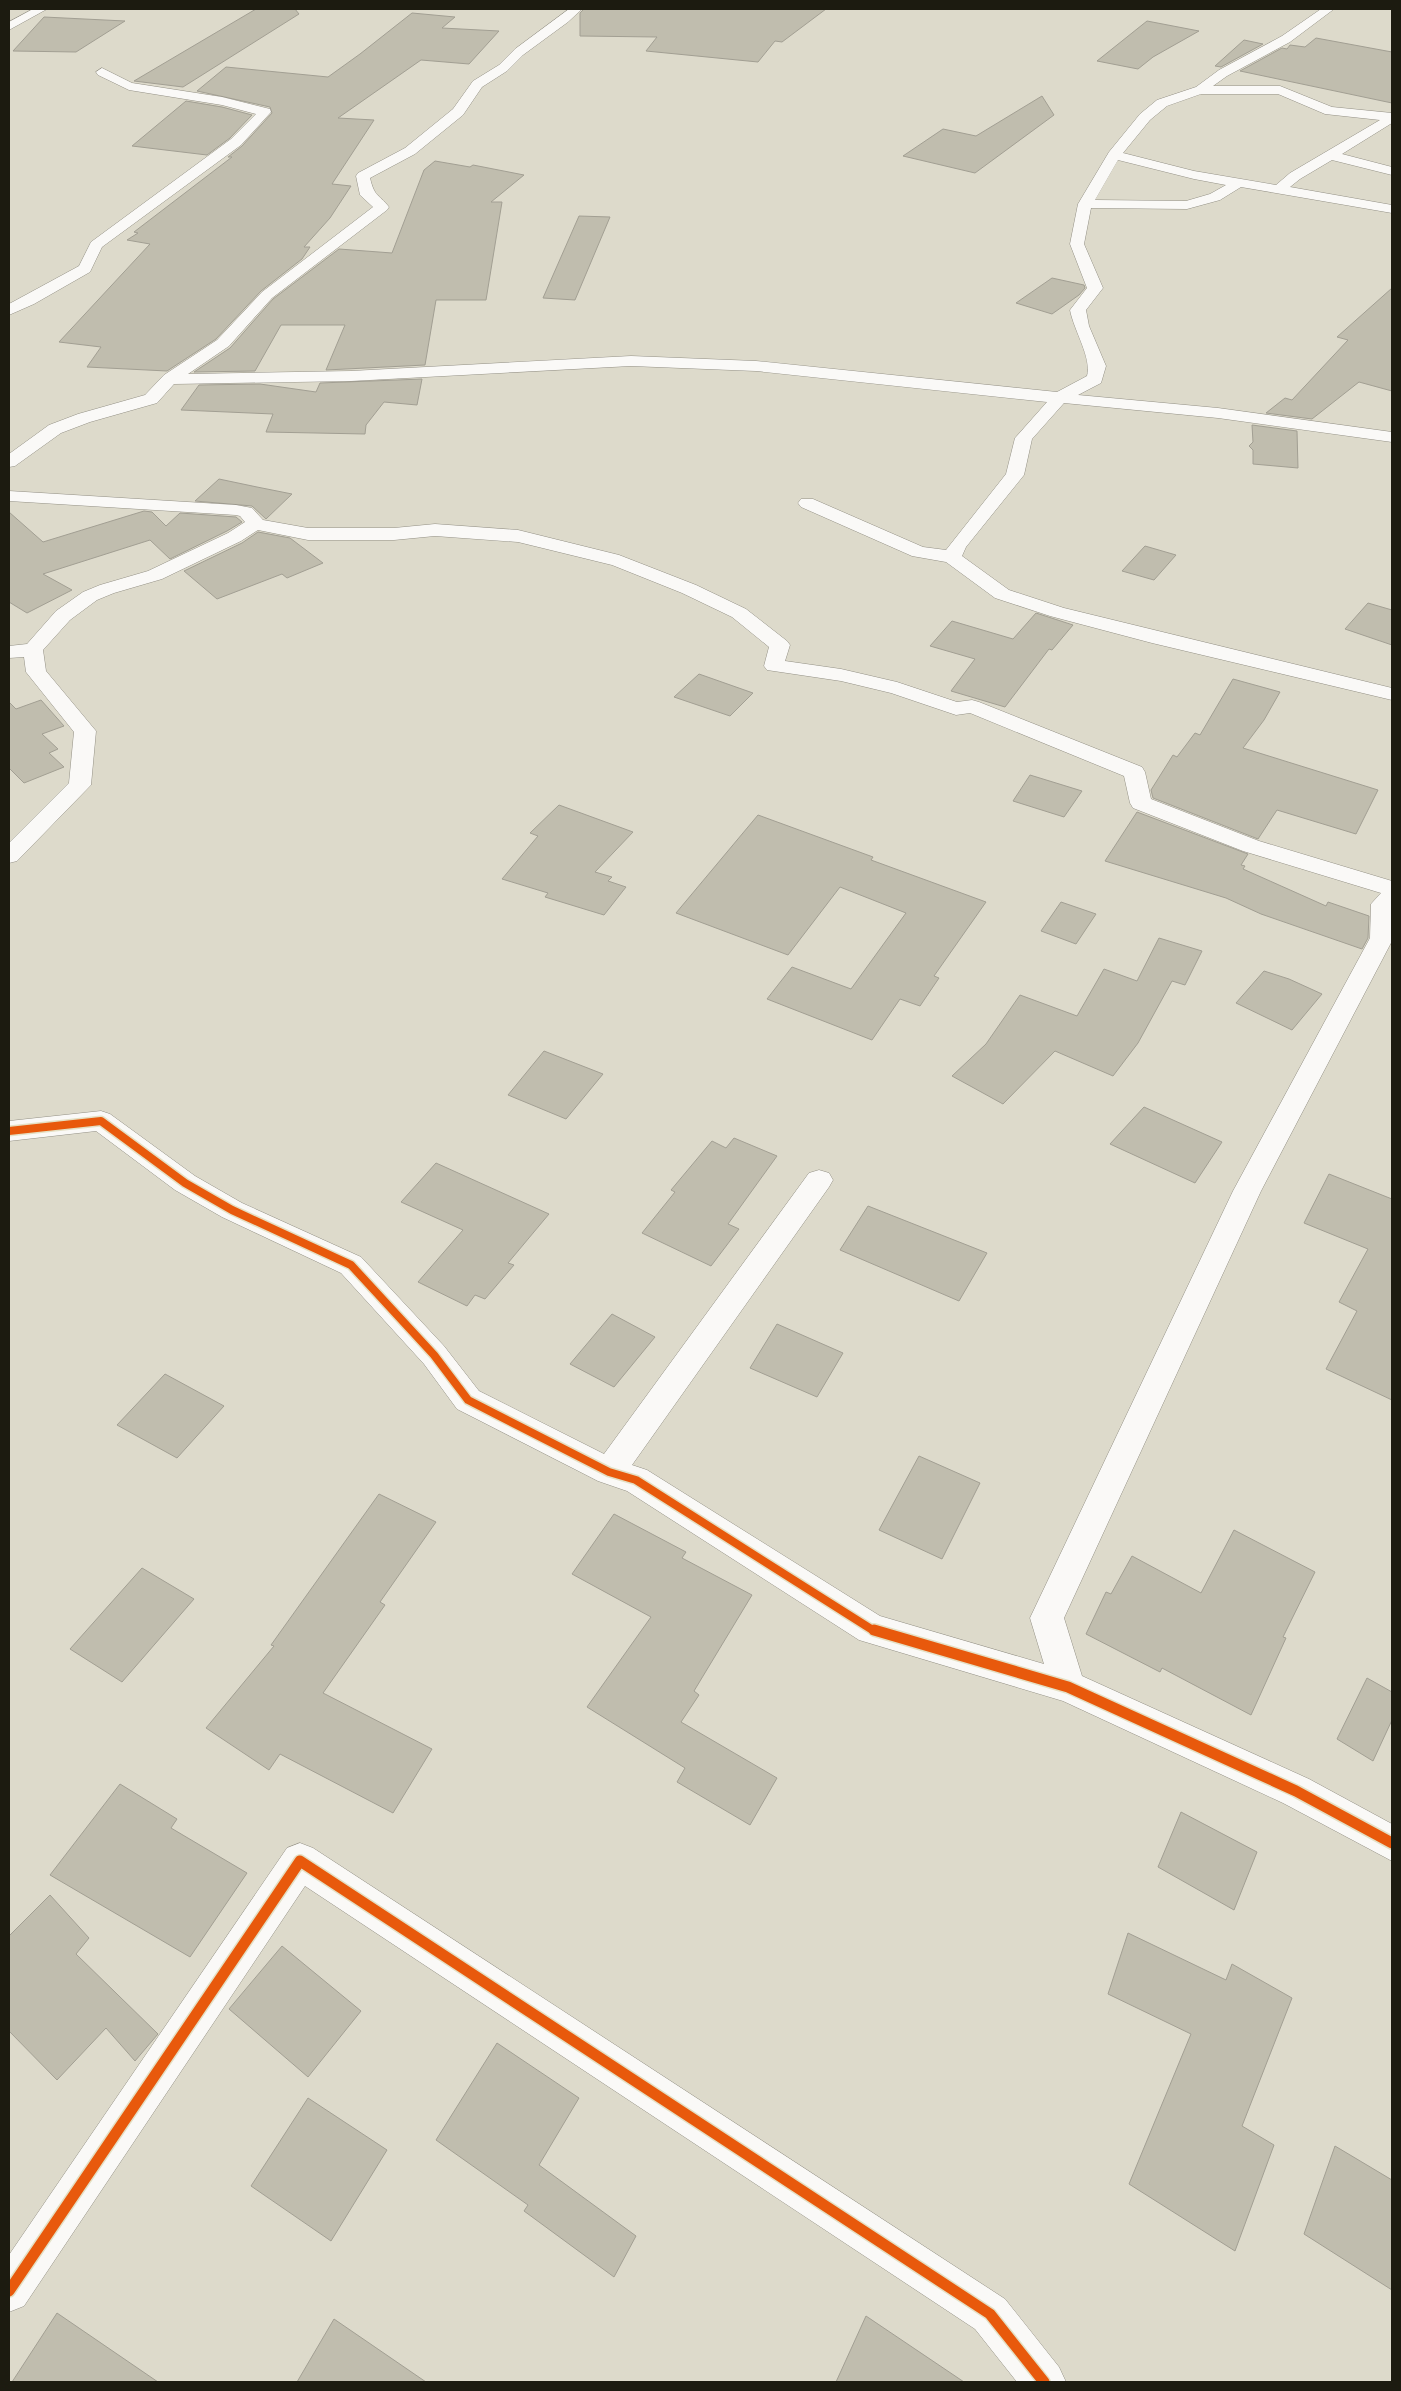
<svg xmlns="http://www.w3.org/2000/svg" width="1401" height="2391" font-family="'DM Sans',sans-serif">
	<rect width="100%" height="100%" fill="#dddacb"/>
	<path fill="#c0bdae" stroke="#a29f93" d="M256 9H295L299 14 183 87 134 81Z
		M584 9H826L782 42 775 41 758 62 646 51 657 37 580 36V13Z
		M412 13 455 17 442 28 499 31 469 64 421 60 338 118 374 120 332 184 351 186 330 218 304 247H310L302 259 261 291 216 339 167 371 87 367 101 347 59 342 150 244 127 240 138 233 134 232 232 157H228L242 146 272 113 270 107 197 91 226 67 328 77 360 54Z
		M44 17 125 21 76 52 13 51Z
		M1147 21 1199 31 1153 57 1138 69 1097 61Z
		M1316 38 1392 52V103L1240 71 1282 48 1287 49 1290 45 1305 47Z
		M1244 40 1263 44 1221 67 1215 66Z
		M1042 96 1054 115 975 173 903 156 943 129 976 136Z
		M186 101 222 107 252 115 230 138 207 155 132 146Z
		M435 161 470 167 473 165 524 175 491 202H502L486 300H436L425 365 326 370 345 325H281L255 371 194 372 230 348 273 299 339 249 392 253 424 170Z
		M579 216 610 217 575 300 543 298Z
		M1052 278 1084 285 1085 288 1079 295 1052 314 1016 303Z
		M1392 288V391L1359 382 1312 419 1266 413 1285 398 1292 400 1348 340 1337 337Z
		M422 379 417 405 384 402 366 425 365 434 266 432 273 414 181 410 199 385 260 384 316 392 320 383Z
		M1252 425 1297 431 1298 468 1253 464V450L1249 446 1253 442Z
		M219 479 257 487 292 494 266 519 252 506 195 501Z
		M144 511 152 512 166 526 180 513 236 517 242 522 227 531 170 559 150 540 43 574 72 590 27 613 9 602V512L43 542Z
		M258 532 290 538 323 563 287 578 282 574 217 599 184 571 242 543Z
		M1145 546 1176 555 1154 580 1122 571Z
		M1368 603 1392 610V645L1345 629Z
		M1036 613 1073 625 1052 650 1049 649 1005 707 951 691 975 659 930 646 952 621 1013 639Z
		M699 674 753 693 730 716 674 697Z
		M1233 679 1280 692 1264 720 1243 748 1378 790 1356 834 1277 810 1258 839 1153 798 1151 790 1173 755 1177 757 1195 733 1200 735Z
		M41 700 64 726 42 734 58 749 49 753 64 767 24 783 9 768V702L16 709Z
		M1030 775 1082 791 1064 817 1013 801Z
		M559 805 633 832 595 872 612 877 608 881 626 887 604 915 545 897 548 893 502 879 538 836 530 833Z
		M1137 812 1248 854 1241 865 1245 866 1243 869 1326 906 1328 902 1369 916 1368 938 1362 949 1261 914 1226 898 1105 861Z
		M758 815 873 857 871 860 986 902 934 976 939 978 920 1006 900 999 872 1040 767 999 792 967 851 989 906 913 840 887 788 955 676 913Z
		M1061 902 1096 914 1076 944 1041 931Z
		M1159 938 1202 951 1185 985 1172 981 1138 1043 1113 1076 1055 1051 1003 1104 952 1076 986 1044 1020 995 1077 1016 1104 969 1137 981Z
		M1264 971 1289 979 1322 994 1292 1030 1236 1003Z
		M544 1051 603 1074 566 1119 508 1095Z
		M1144 1107 1222 1142 1195 1183 1110 1144Z
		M734 1138 777 1156 728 1224 739 1229 711 1266 642 1233 675 1192 671 1190 712 1141 726 1148Z
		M436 1163 549 1214 508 1263 514 1265 485 1299 475 1295 467 1306 418 1282 463 1230 401 1202Z
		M1329 1174 1392 1199V1400L1326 1369 1357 1311 1339 1302 1368 1249 1304 1223Z
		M868 1206 987 1253 959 1301 840 1250Z
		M612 1314 655 1337 614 1387 570 1364Z
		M777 1324 843 1353 817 1397 750 1368Z
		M165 1374 224 1406 177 1458 117 1425Z
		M919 1456 980 1483 942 1559 879 1530Z
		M379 1494 436 1522 380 1602 385 1605 323 1693 432 1749 393 1813 280 1754 269 1770 206 1728 274 1646 271 1645Z
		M614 1514 686 1552 682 1558 752 1595 694 1691 699 1695 681 1722 777 1778 750 1825 677 1782 685 1768 587 1707 651 1617 572 1574Z
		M1234 1530 1315 1572 1283 1637 1286 1638 1251 1715 1162 1668 1160 1672 1086 1634 1106 1592 1111 1594 1132 1556 1201 1593Z
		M142 1568 194 1599 122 1682 70 1649Z
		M1367 1678 1392 1692V1720L1373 1761 1337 1739Z
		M120 1784 177 1819 171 1828 247 1873 190 1957 50 1875Z
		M1181 1812 1257 1852 1234 1910 1158 1867Z
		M50 1895 89 1938 76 1954 158 2034 135 2061 106 2028 57 2080 9 2031V1936Z
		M1128 1933 1226 1980 1232 1964 1292 1998 1242 2126 1274 2145 1235 2251 1129 2184 1191 2034 1108 1994Z
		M282 1946 361 2011 308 2077 229 2009Z
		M497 2043 579 2098 539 2165 636 2236 614 2277 524 2211 528 2205 436 2140Z
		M308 2098 387 2150 331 2241 251 2186Z
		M1335 2146 1392 2180V2290L1304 2234Z
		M57 2313 158 2382H12Z
		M866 2316 964 2382H836Z
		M334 2319 426 2382H297Z"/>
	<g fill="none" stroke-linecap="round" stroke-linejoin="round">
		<g stroke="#939085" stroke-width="1">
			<path id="minor" d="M33 9H47L9 30V22Z
				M569 9H582L568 22 523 55 507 71 482 87 463 115 415 154 370 178C375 198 378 193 389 207L387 210 272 298 229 346 188 374 351 371 631 356 756 361 1057 392 1087 376C1092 358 1074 331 1070 310L1087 288 1070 244 1078 204 1109 152 1140 114 1157 100 1196 87 1219 70 1282 36 1321 9H1334L1290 42 1227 76 1213 86H1280L1332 107 1392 113V123L1342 154 1392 167V175L1332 160 1300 179 1290 187 1392 205V213L1241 187 1220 200 1187 209 1091 208 1084 244 1103 288 1086 310 1089 326 1106 366 1101 383 1078 395 1218 408 1392 432V442L1218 418 1064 403 1032 439 1024 475 966 547 962 556 1009 590 1064 608 1392 688V700L1152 643 1050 616 995 598 946 562 912 556 801 507 798 503 801 499H813L923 547 946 550 1006 474 1015 438 1047 402 756 371 631 366 351 381 174 384 157 403 90 422 61 433 15 466 9 467V454L49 425 78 414 145 395 164 375 217 340 262 292 373 207 360 195 356 176 358 173 405 148 453 109 473 81 499 65 515 49ZM1201 94H1278L1325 114 1380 120 1290 173 1276 185 1194 171 1123 153 1150 120 1167 106ZM1118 160 1194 179 1226 185 1210 194 1186 201 1095 200Z
				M102 68 132 83 222 97 270 109 271 112 241 145 102 247 90 272 34 304 9 315V304L79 266 91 242 231 139 256 114 222 105 129 90 98 75 96 72Z
				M9 491 236 505 252 508 263 520 308 528H394L435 524 518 530 619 555 696 585 746 609 787 641 790 645 785 661 841 669 897 682 957 702 972 700 979 702 1142 767 1145 772 1151 799 1259 841 1392 881V941L1261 1191 1064 1618 1082 1676 1309 1779 1392 1824V1861L1283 1803 1063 1701 859 1640 627 1491 598 1481 457 1409 424 1364 341 1273 222 1217 175 1190 96 1131 9 1141V1121L101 1111 110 1114 195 1176 242 1203 361 1257 444 1346 479 1391 604 1454 809 1173 819 1170 829 1173 833 1180 829 1187 632 1465 647 1470 880 1616 1044 1664 1030 1618 1233 1191 1370 938 1371 904 1381 893 1243 851 1133 808 1130 803 1124 776 970 713 956 715 891 693 841 681 767 670 764 666 769 647 732 617 682 593 612 565 518 542 435 536 394 540H308L258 530 241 541 162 579 114 593 97 600 70 620 43 650 46 671 96 731 91 785 17 861 9 863V843L69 783 74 732 26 672 24 657 9 658V646L27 644 56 611 83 592 100 585 148 571 228 533 245 522 240 516 236 515 9 501Z
				M300 1843 313 1848 1005 2299 1059 2367 1066 2382H1017L975 2329 305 1886 24 2306 9 2312V2255L287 1848Z"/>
		</g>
		<use href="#minor" fill="#faf9f7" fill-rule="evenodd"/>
		<g stroke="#e4e0c4" stroke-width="11">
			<path id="cycleway-far1" d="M9 1131 101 1121 185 1183 232 1210 351 1265 434 1355 468 1400 609 1472 636 1480 871 1629 878 1631"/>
		</g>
		<g stroke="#e4e0c4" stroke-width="14">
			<path id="cycleway" d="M874 1630 1068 1687 1296 1791 1392 1843
				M9 2291 300 1861 990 2314 1044 2382"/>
		</g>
		<use href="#cycleway-far1" stroke="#e8590c" stroke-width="8"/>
		<use href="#cycleway" stroke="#e8590c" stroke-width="11"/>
	</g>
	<rect width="1401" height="2391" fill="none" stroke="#1c1b10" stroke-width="20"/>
</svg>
